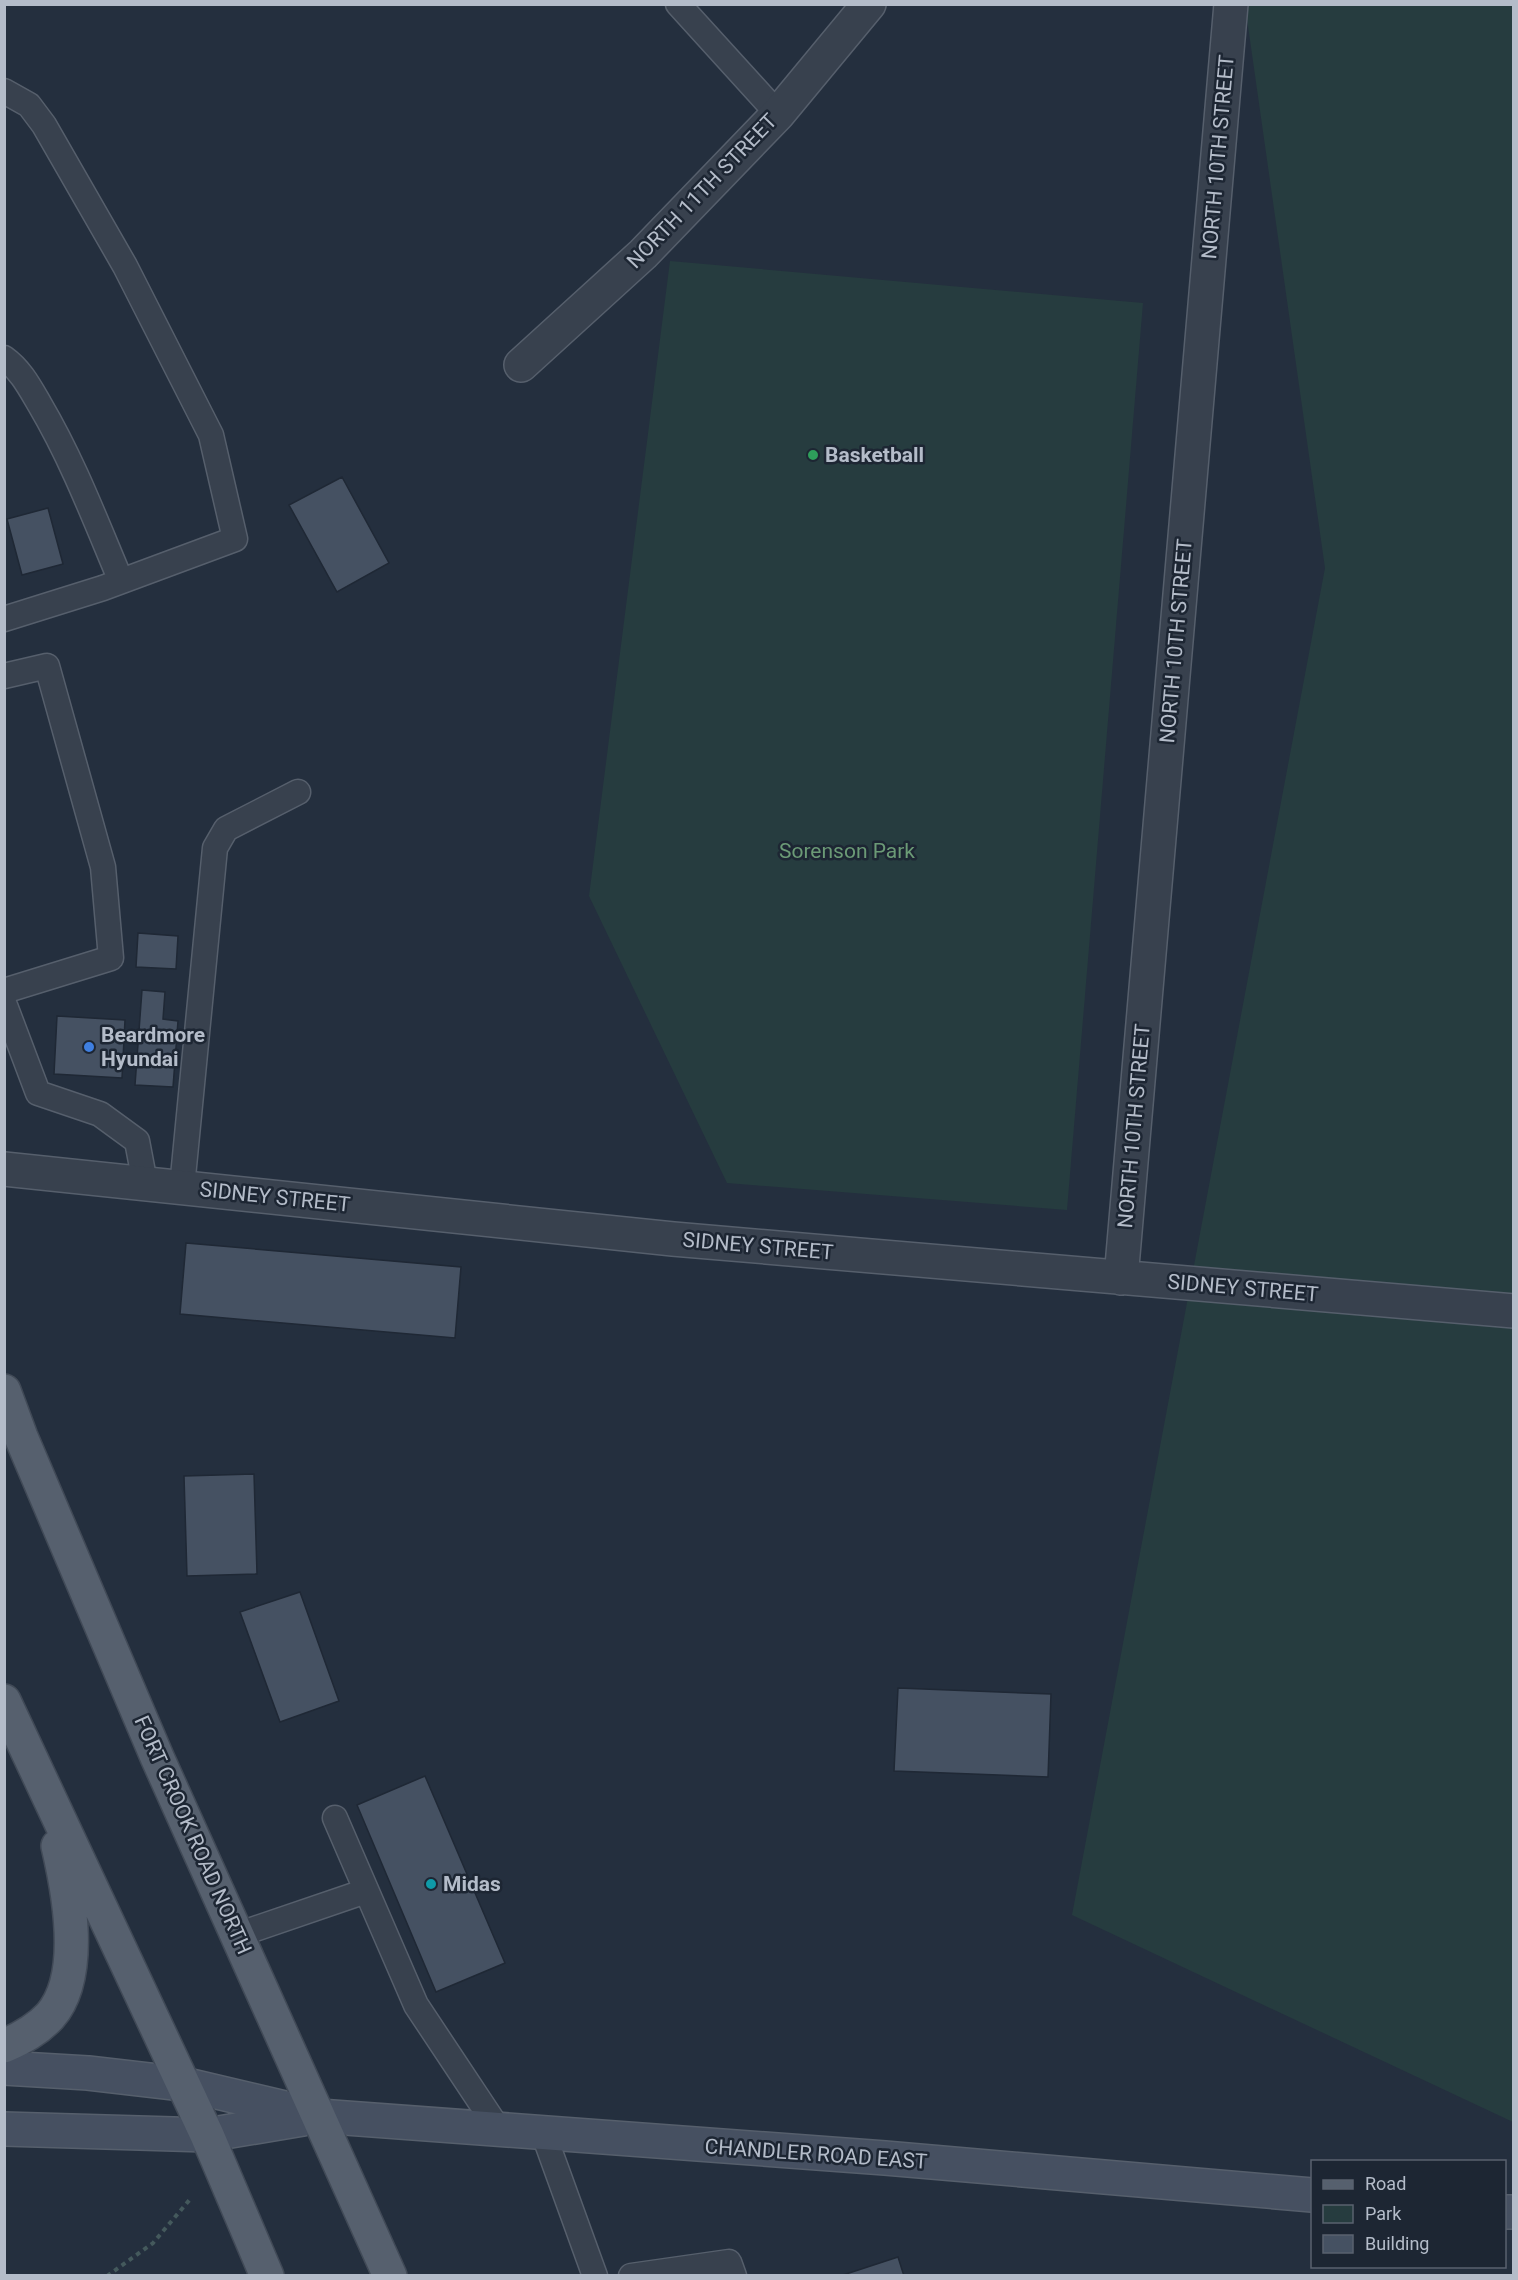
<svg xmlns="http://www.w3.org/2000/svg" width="1518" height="2280" font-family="Roboto,sans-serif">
	<rect width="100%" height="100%" fill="#242f3e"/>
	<path fill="#263c3f" d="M1245 5H1513V2122L1072 1915 1325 568Z
		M670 261 1143 303 1067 1210 727 1183 589 896Z"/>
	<path fill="#455162" stroke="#1f2835" stroke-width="1.5" d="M342 477 389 563 337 592 289 505Z
		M48 508 63 564 22 575 7 519Z
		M138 933 178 936 176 969 136 967Z
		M142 990 165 992 163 1019 178 1021 173 1087 135 1085Z
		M57 1016 125 1020 122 1078 54 1074Z
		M186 1243 461 1267 455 1338 180 1314Z
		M254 1474 257 1574 187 1576 184 1476Z
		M300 1592 339 1701 280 1722 240 1612Z
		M898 1688 1051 1694 1048 1777 894 1771Z
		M425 1776 505 1963 436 1992 357 1805Z
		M898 2257 904 2276H840Z"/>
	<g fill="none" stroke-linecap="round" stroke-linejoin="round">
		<g stroke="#565f6c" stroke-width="27">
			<path id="lane" d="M678 4 778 114
				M4 91 29 105 44 125 125 266 211 435 235 539 103 588 4 619
				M4 358C21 370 30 388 40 405 73 461 96 522 121 581
				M4 676 47 666 103 867 111 958 4 991
				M4 1003 38 1093 100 1114 137 1141 145 1183
				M182 1187 215 848 226 829 298 792
				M335 1818 416 2005 499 2130
				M237 1935 366 1891
				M544 2135 595 2276
				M631 2276 729 2262 734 2276"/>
		</g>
		<g stroke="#565f6c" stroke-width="36">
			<path id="street" d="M521 365 643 254 778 114 869 4
				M4 1169 673 1239 1514 1311
				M1121 1278 1231 4"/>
		</g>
		<g stroke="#565f6c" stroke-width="36">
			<path id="secondary" d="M4 2068 88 2073 183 2084 319 2116 885 2158 1312 2195
				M4 2129 207 2135 303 2119
				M1504 2212H1514"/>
		</g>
		<g stroke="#414a57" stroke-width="36">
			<path id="primary" d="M4 1391 21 1437 157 1757 390 2276
				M4 1701 207 2135 267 2276
				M4 2046C22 2038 37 2030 50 2016 85 1976 69 1893 58 1846"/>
		</g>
		<path stroke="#44595c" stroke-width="4" stroke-dasharray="4.5 4.5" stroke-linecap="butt" d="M107 2276 153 2243 192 2197"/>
		<use href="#lane" stroke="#38414e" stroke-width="24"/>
		<use href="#street" stroke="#38414e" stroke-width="33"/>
		<use href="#secondary" stroke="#465061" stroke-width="33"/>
		<use href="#primary" stroke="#56606e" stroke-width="33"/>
	</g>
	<circle fill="#2e9e5b" stroke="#1d2633" stroke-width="2" cx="813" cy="455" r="6"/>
	<circle fill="#3f7fe0" stroke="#1d2633" stroke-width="2" cx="89" cy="1047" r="6"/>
	<circle fill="#0f9aa8" stroke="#1d2633" stroke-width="2" cx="431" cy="1884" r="6"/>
	<g text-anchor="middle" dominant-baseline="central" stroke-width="5" stroke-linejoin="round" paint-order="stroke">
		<g font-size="21" fill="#b4bcc9" stroke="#1d2633">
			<text transform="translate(1218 157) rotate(-85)">NORTH 10TH STREET</text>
			<text transform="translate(702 191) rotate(-46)">NORTH 11TH STREET</text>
			<text transform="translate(1176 641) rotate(-85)">NORTH 10TH STREET</text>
			<text transform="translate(1134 1126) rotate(-85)">NORTH 10TH STREET</text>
			<text transform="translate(275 1197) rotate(6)">SIDNEY STREET</text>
			<text transform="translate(758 1246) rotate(5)">SIDNEY STREET</text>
			<text transform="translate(1243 1288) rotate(5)">SIDNEY STREET</text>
			<text transform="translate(193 1835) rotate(66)">FORT CROOK ROAD NORTH</text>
			<text transform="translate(816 2154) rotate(4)">CHANDLER ROAD EAST</text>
		</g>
		<g font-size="21" font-weight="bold" fill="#b4bcc9" stroke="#1d2633" text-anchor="start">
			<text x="825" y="455">Basketball</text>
			<text x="101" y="1035">Beardmore<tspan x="101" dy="24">Hyundai</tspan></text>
			<text x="443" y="1884">Midas</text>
		</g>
		<g font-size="21" fill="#6b9a76" stroke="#1d2633">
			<text x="847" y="851">Sorenson Park</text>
		</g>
	</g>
	<rect width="1518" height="2280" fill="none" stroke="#b4bcc9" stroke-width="12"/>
	<rect x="1311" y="2160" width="195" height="108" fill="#1d2633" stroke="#59626f" stroke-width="1.5"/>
	<rect x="1323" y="2180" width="30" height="9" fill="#56606e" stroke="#59626f" stroke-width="1.5"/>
	<text x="1365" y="2190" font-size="18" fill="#b4bcc9">Road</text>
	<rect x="1323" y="2205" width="30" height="18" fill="#263c3f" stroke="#59626f" stroke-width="1.5"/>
	<text x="1365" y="2220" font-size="18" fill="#b4bcc9">Park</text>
	<rect x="1323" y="2235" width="30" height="18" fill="#455162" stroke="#59626f" stroke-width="1.5"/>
	<text x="1365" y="2250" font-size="18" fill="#b4bcc9">Building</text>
</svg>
